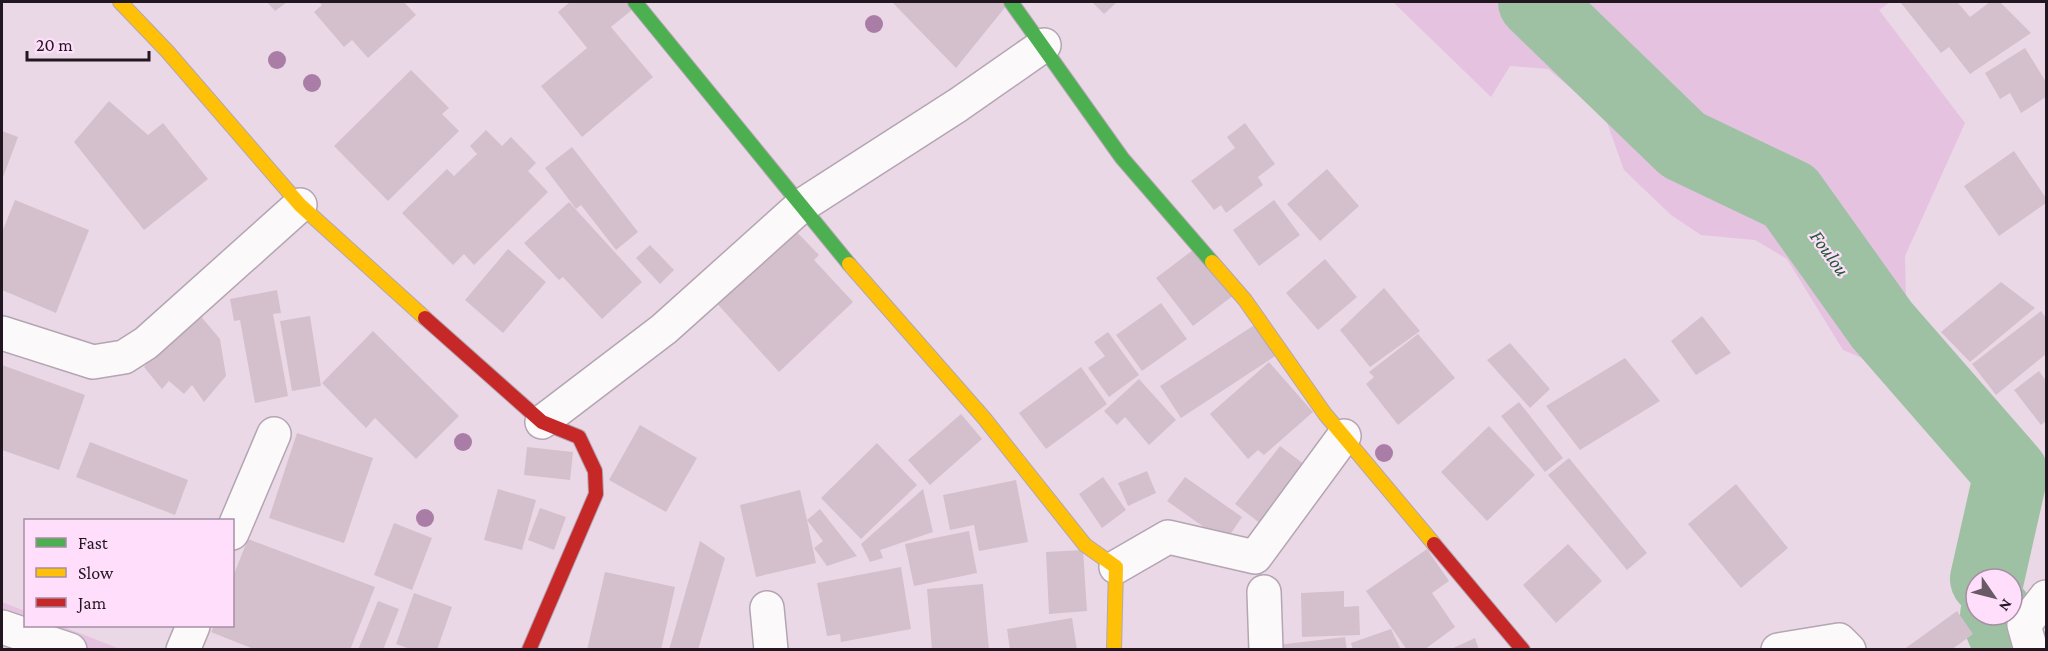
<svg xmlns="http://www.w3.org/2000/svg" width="2048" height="651" font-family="'Crimson Pro',serif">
	<rect width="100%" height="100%" fill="#ead8e7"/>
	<path fill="#e4c2e0" d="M1393 2H1890L1879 10 1965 123 1905 256 1907 348 1874 363 1843 350 1787 259 1755 240 1701 235 1671 215 1624 170 1605 117 1548 69 1510 66 1491 97Z
		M2 602 25 611 26 626H61L120 649H2Z"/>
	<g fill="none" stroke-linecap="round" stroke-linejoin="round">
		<path stroke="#9ec1a4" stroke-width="74" d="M1535 2 1683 145 1790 196 1882 325 2011 473 1987 579
			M1997 615 2012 650"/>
	</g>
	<path fill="#d4c0cc" d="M267 2H287L275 11Z
		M318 2H404L416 15 368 58 352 40 344 47 314 12 322 5Z
		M570 2H627L633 9 611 27 653 77 582 137 541 86 587 48 558 12Z
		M892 2H1003L1007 5 956 68Z
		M1092 2H1117L1104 14Z
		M1903 2H1957L1970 17 1990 2H2000L2031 33 1970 74 1949 47 1941 53 1901 3Z
		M2025 48 2046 82V97L2021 113 2010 93 2000 99 1985 73Z
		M411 70 449 108 442 114 459 131 388 201 334 146Z
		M109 101 148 135 163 123 208 179 144 230 74 142Z
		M1245 123 1275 164 1258 177 1263 185 1226 213 1221 205 1214 210 1191 181 1235 148 1227 137Z
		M486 130 502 146 511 137 536 163 528 171 548 192 474 265 464 254 453 265 402 213 447 169 454 176 477 154 470 146Z
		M2 131 18 137 2 180Z
		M572 147 638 232 616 250 581 205 576 209 545 168Z
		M2014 151 2046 198V203L1999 236 1964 186Z
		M1327 169 1359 206 1320 241 1287 204Z
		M15 200 89 230 56 313 2 290V232Z
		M1274 200 1300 235 1259 266 1233 230Z
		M569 202 642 282 602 319 563 277 559 280 524 243Z
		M790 225 819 255 814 260 853 302 779 372 712 298Z
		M650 245 674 270 660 284 636 258Z
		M1197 247 1234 295 1193 326 1156 278Z
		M508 249 546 282 503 333 465 300Z
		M1325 259 1357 297 1318 330 1286 293Z
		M2001 282 2035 308 1970 362 1941 332Z
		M1384 288 1420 331 1370 367 1340 330Z
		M277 290 281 313 273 314 288 396 255 403 240 320 234 321 230 299Z
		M1161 303 1187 339 1142 371 1116 335Z
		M193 307 220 339 226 376 204 402 192 385 184 394 169 381 162 389 144 367Z
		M2041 311 2046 318V354L1996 395 1972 364Z
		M310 316 321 386 292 391 280 321Z
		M1702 316 1731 353 1696 375 1671 341Z
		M1256 324 1277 355 1181 418 1160 386Z
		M373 331 459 416 416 459 375 418 366 428 322 383Z
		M1108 332 1139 375 1109 397 1088 368 1105 356 1094 342Z
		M1418 334 1455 378 1398 425 1366 384 1374 377 1369 372Z
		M1510 343 1550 389 1530 408 1487 360Z
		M1625 358 1660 401 1580 450 1546 406Z
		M1269 362 1313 412 1264 455 1258 450 1248 459 1210 414Z
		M2 365 85 395 59 470 2 450Z
		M1081 367 1107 404 1046 449 1019 413Z
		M2039 371 2046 381V421L2041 425 2014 390Z
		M1139 379 1176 420 1149 445 1125 417 1117 425 1104 411Z
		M1519 402 1563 458 1545 472 1501 416Z
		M961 414 982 439 930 485 908 460Z
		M640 425 697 458 666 512 609 480Z
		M1489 426 1535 475 1487 521 1441 472Z
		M297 433 373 458 344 543 269 518Z
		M90 442 188 480 175 515 76 477Z
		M877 443 917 485 861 539 821 498Z
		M1280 446 1309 468 1265 527 1235 504Z
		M527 447 573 452 570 480 524 475Z
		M1569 458 1647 553 1627 570 1548 475Z
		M1147 471 1156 493 1128 506 1118 483Z
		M1103 477 1126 510 1102 528 1079 494Z
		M1185 477 1242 517 1225 542 1167 501Z
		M1016 480 1028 542 979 551 974 525 950 530 943 495Z
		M1736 484 1788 548 1741 588 1688 524Z
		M498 489 536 500 522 550 484 540Z
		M923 489 933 532 880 550 883 558 870 562 861 544Z
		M800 490 807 520 820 509 857 556 827 566 814 548 823 541 807 520 816 563 756 577 740 505Z
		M540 508 566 517 554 550 528 540Z
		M394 523 432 538 412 590 374 575Z
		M969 531 977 573 914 586 905 544Z
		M248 539 375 587 350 650H256L211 632 214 626H232V579Z
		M700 541 725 558 698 650H669Z
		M1568 544 1602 581 1556 623 1523 585Z
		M1427 549 1449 581 1432 593 1455 627 1424 650H1407L1366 591Z
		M1083 550 1087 611 1049 614 1046 552Z
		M901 567 911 629 841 642 840 634 827 636 817 583Z
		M605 572 675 587 661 650H587Z
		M983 584 989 650H932L927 589Z
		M1344 591V607L1359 606 1360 635 1302 637 1301 593Z
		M414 593 452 607 437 650H413L396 644Z
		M378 601 399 609 383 650H358Z
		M1957 611 1973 634 1951 650H1903Z
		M1072 618 1077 650H1010L1007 629Z
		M1391 629 1401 650H1353L1351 643Z
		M1345 637 1347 650H1277V645Z
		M1475 638 1479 650H1449Z"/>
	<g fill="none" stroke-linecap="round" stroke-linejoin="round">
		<g stroke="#b4a5b2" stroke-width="36">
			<path id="street" d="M2 333 93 362 124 357 146 343 300 205
				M542 422 664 329 801 206 958 105 1044 45
				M232 533 274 434
				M1116 567 1168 537 1255 557 1344 436
				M1264 592 1266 650
				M767 608 771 650
				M2 627 70 650
				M183 650 193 626
				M1778 650 1839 640 1849 650
				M2031 650 2024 625 2046 597"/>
		</g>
		<g stroke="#b4a5b2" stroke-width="16">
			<path id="fast" d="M635 2 849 264
				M1011 2 1122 158 1212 262"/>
		</g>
		<g stroke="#b4a5b2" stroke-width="16">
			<path id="slow" d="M120 2 167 51 300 205 425 318
				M1212 262 1245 300 1325 414 1434 544
				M849 264 984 418 1085 545 1116 567 1114 650"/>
		</g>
		<g stroke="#b4a5b2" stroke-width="16">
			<path id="jam" d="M425 318 542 422 579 437 595 471 596 494 529 650
				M1434 544 1523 650"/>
		</g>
		<use href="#street" stroke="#fcf9fb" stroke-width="33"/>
		<use href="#fast" stroke="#4caf50" stroke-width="14"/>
		<use href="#slow" stroke="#ffc107" stroke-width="14"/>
		<use href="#jam" stroke="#c62828" stroke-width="14"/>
	</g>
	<g fill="#a97da6">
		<circle cx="874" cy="24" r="9"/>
		<circle cx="277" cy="60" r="9"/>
		<circle cx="312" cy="83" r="9"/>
		<circle cx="463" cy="442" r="9"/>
		<circle cx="1384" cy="453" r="9"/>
		<circle cx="425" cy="518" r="9"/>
	</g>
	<g text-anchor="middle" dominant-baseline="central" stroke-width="4.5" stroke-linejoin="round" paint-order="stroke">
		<g font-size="20" font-style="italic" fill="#1e5c30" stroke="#fedefb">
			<text transform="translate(1830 253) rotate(54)">Foulou</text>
		</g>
	</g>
	<rect width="2048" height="651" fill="none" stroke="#221721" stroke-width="6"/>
	<rect x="24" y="519" width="210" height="108" fill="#fedefb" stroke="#a68ea4" stroke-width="1.5"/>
	<rect x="36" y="538" width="30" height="9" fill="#4caf50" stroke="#a68ea4" stroke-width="1.5"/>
	<text x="78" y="549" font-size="18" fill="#221721">Fast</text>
	<rect x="36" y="568" width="30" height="9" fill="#ffc107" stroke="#a68ea4" stroke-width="1.5"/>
	<text x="78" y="579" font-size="18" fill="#221721">Slow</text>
	<rect x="36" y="598" width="30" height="9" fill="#c62828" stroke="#a68ea4" stroke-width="1.5"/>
	<text x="78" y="609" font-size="18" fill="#221721">Jam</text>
	<g transform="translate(1994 597) rotate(125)"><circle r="28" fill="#fedefb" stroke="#a68ea4" stroke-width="1.5"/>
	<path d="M0-4.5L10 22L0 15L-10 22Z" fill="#685b66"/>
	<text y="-9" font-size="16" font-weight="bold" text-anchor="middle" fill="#221721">N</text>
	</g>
	<path d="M27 51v9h122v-9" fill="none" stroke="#221721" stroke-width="3"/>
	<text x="36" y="51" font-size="18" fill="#221721" stroke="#fedefb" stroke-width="4.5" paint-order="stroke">20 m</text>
</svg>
